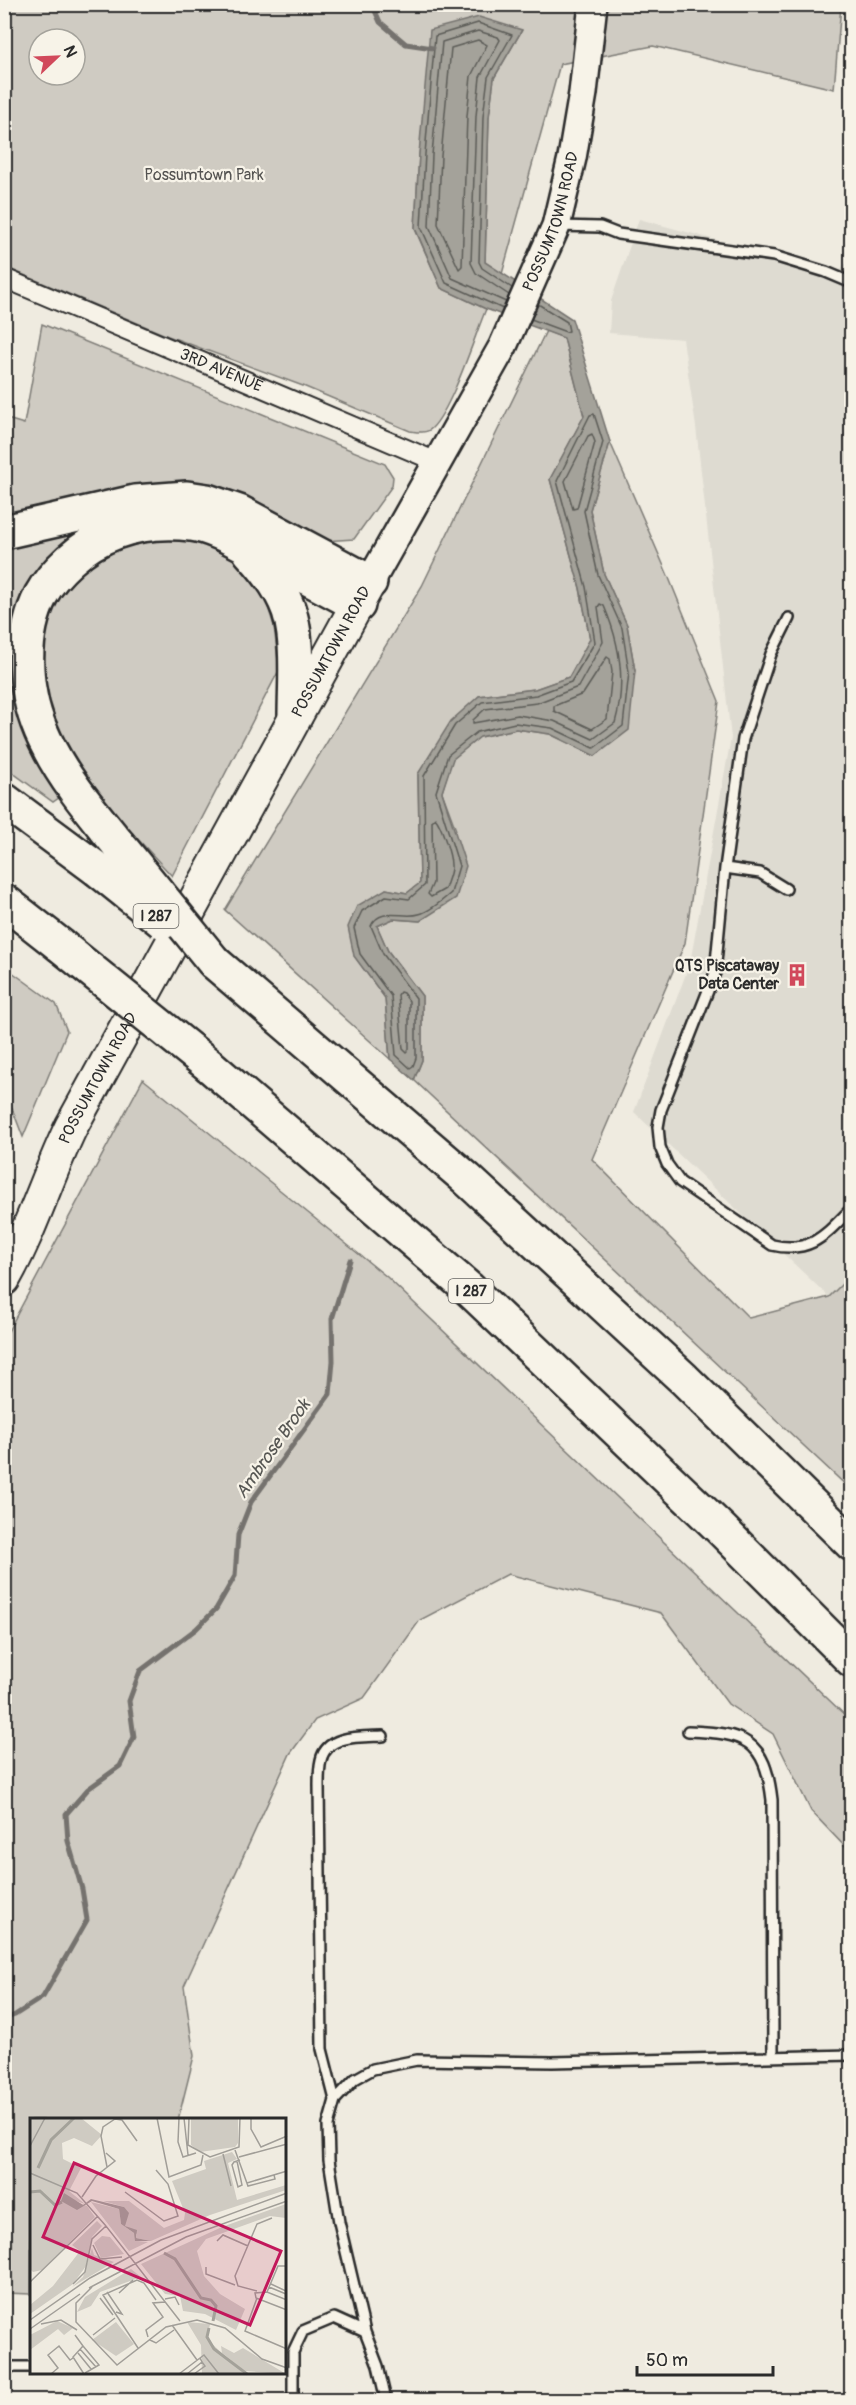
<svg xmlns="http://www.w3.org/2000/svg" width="856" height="2405" font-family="Pangolin,sans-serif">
	<rect width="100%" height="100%" fill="#efebe0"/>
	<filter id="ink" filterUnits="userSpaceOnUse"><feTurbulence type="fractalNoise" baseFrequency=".0167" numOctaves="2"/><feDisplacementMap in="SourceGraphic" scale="12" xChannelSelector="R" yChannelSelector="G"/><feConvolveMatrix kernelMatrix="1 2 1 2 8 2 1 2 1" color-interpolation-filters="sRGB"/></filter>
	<g filter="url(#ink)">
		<path fill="#dedbd1" d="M639 219 837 273 851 258 852 1275 829 1297 634 1112 690 963 731 738 696 427 683 339 609 333 611 301Z
			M767 2397V2400L387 2399Z"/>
		<path fill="#cfcbc2" stroke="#7d7b76" stroke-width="1.5" fill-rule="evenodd" d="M5 5H841L834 89 653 46 560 64 502 274 485 263 489 117 494 78 522 30 425 106 419 154 415 229 441 288 486 309C474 338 452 408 432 428 426 434 417 432 410 431L303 386 168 336 5 267ZM39 39H75V75H39Z
			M42 324 385 464 393 477 392 486 354 539 323 541 5 521 4 418 24 424Z
			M546 331 564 338 584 416 550 479 580 588 590 639 569 677 535 689 479 696 418 774 420 883 407 893 386 889 354 956 385 998 390 1059 225 910 422 586Z
			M610 442 669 578 719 701 685 943 592 1159 749 1318 829 1297 851 1275V1490L414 1080 422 1060V996L388 951 377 926 393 919 420 921 456 830 442 792 452 759 479 737 516 729 550 734 595 756 635 671 627 625 604 574 590 510Z
			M89 523 21 620 63 795 53 802 5 767V542Z
			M184 538 228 553 260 582 274 626 279 670 172 876 100 798 52 731 40 659 46 618 62 588 92 557 125 540Z
			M5 967 56 1004 67 1031 23 1137 5 1090Z
			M143 1079 387 1277 851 1721V1853L811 1811 773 1734 728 1704 661 1613 508 1574 420 1620 364 1698 315 1720 290 1754 184 1986 194 2056 178 2120H32L31 2294 5 2293V1337Z"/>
		<path fill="#a4a29a" stroke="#74726e" stroke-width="1.5" d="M479 17 522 30 494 78 489 117 485 262 572 319 610 442 590 510 604 574 627 625 635 671 629 730 595 756 550 734 516 729 480 737 453 759 442 792 466 866 456 898 420 921 393 919 377 926 388 951 422 996V1060L414 1080 390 1059 385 998 354 956 348 927 357 906 386 889 407 893 420 883 418 774 451 721 479 696 535 689 569 677 590 639 580 588 550 479 584 416 564 338 486 309 441 288 415 228 419 154 430 30Z"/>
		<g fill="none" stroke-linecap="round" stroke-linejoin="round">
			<path stroke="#5b5b57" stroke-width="1.5" d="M478 40 487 45 471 76 467 116 462 266 459 269 438 224 441 156 451 48Z
				M506 302 452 278 429 226 432 155 442 42 478 31 498 37 500 40 480 77 476 116 471 263 476 273 509 295
				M503 309 446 283 421 227 425 154 435 36 478 23 512 35 488 77 483 117 479 262 482 268 512 288
				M531 319 566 332 569 331 567 322 538 304
				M594 414 603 442 584 511 598 575 622 628 629 672 623 726 594 748 552 728 515 723 477 732 448 755 436 792 459 866 451 893C443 900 429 912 419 914 404 919 380 906 371 926L383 954 416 998V1058L413 1066 410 1068 396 1055 391 996 360 954 354 928 362 911 386 896 409 899 425 885 424 776 455 725 482 702 536 695 571 682 595 642 586 587 557 481 590 415Z
				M592 434 595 442 577 508 573 509 565 481 588 436Z
				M600 604 604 606C620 643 626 684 615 723L593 739 554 721 518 715 473 723V720L485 709 537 703 578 687 603 642 598 607Z
				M607 657 610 659 612 672 607 719 592 729 554 711V706L583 694Z
				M435 818C441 824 451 855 451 865 452 872 447 882 445 889L431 897 428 894 433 883 432 821Z
				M400 992 403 993 409 1001V1049L406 1052 403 1049 398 995Z"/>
			<path stroke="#74726e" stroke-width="5" d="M372 4 380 22 406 44 433 48
				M4 2019 15 2015 43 1997 87 1920 82 1889 68 1841 66 1814 88 1789 120 1766 134 1737 129 1701 140 1671 196 1629 216 1609 235 1576 238 1535 251 1502 330 1394 333 1361 332 1319 350 1260"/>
			<g stroke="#2b2b2b" stroke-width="14">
				<path id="service" d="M558 226 600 227 618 234 774 256 826 272 852 283
					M789 618 771 654 743 739 725 868 715 973 661 1110 658 1127 660 1147 667 1164 680 1182 772 1245C812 1254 826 1234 852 1208
					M725 868 760 873 786 889
					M688 1731C745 1733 765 1739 772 1800L773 2057
					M335 2100 322 2049 319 1785C319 1777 319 1768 321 1760 327 1734 362 1737 383 1736
					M365 2332 339 2222 329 2160 328 2125 335 2100 355 2079 373 2069 417 2060 552 2062 852 2055
					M4 2367H32
					M293 2400V2352L303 2331 334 2318 365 2332 378 2366 386 2400"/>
			</g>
			<g stroke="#2b2b2b" stroke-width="22">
				<g id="minor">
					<path id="s1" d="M4 278 437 462"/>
				</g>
			</g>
			<g stroke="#2b2b2b" stroke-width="32">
				<g id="secondary">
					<path id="s2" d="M370 582 503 346 556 226 572 158 583 93 593 4"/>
				</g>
			</g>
			<g stroke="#2b2b2b" stroke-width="36">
				<g id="trunk">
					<path id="s3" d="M4 1279C31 1231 47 1177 71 1127L369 583"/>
				</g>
			</g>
			<g stroke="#2b2b2b" stroke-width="38">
				<path id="motorway" d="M4 532 135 502 187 498 207 501 239 512 370 582
					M250 552C263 566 277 583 285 601 300 631 295 682 295 716
					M4 800 97 869
					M118 844C91 811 63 778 45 740 24 697 19 638 41 595 48 582 59 570 70 560 104 529 145 519 191 524 213 527 235 540 254 550 289 568 324 586 358 605
					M4 901 60 945
					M214 962 467 1179 684 1379 852 1544
					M210 1066 469 1289 721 1529 852 1660"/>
			</g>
			<use href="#service" stroke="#f7f3e8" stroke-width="9"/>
			<use href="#minor" stroke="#f7f3e8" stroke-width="18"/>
			<use href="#secondary" stroke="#f7f3e8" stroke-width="27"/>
			<use href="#trunk" stroke="#f7f3e8" stroke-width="32"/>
			<use href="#motorway" stroke="#f7f3e8" stroke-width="33"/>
			<g stroke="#2b2b2b" stroke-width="38" stroke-linecap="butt">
				<path id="motorway-bridge" d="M118 844 214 962
					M97 869 163 922
					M60 945 210 1066"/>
			</g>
			<use href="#motorway-bridge" stroke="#f7f3e8" stroke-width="33"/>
		</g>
	</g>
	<defs>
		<g id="building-bare" transform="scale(1.8)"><path d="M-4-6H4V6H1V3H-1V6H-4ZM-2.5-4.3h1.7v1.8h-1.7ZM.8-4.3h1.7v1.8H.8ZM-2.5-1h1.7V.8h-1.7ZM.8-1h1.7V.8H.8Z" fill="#d1495b" stroke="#f7f3e8" stroke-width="2.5" paint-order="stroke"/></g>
	</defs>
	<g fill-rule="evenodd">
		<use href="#building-bare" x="797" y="975"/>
	</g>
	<g text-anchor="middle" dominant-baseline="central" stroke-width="4.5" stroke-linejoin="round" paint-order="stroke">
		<g fill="#f7f3e8" stroke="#686764" stroke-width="1.5">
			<rect x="133.5" y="904" width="45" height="24" rx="4.5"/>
			<rect x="448.5" y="1279" width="45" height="24" rx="4.5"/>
		</g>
		<g font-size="15" font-weight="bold" fill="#2b2b2b">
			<text x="156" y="916">I 287</text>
			<text x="471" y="1291">I 287</text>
		</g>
		<g font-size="16" fill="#545351" stroke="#f7f3e8">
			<text x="204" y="175">Possumtown Park</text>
		</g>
		<g font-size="16" fill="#2b2b2b" stroke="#f7f3e8">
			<text stroke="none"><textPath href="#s2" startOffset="405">POSSUMTOWN ROAD</textPath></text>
			<text stroke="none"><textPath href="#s1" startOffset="236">3RD AVENUE</textPath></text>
			<text stroke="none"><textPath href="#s3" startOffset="708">POSSUMTOWN ROAD</textPath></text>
			<text stroke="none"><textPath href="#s3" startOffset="222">POSSUMTOWN ROAD</textPath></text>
		</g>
		<g font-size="16" font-weight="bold" fill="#2b2b2b" stroke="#f7f3e8" text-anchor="end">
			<text x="779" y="966">QTS Piscataway<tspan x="779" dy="18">Data Center</tspan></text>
		</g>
		<g font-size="18" font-style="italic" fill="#555552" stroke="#f7f3e8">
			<text transform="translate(273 1449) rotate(-55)">Ambrose Brook</text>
		</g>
	</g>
	<g transform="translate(30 2118)">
		<rect width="256" height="256" fill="#efebe0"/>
		<path d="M0 0H51L72 17 62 28 44 20 32 25 33 41 51 50 39 73 55 86 31 78 57 88 65 99 12 152 3 154 0 151ZM161 0H208V25L205 29 170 34 161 27ZM202 34 207 41 198 45 207 82 256 67V72L180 97 121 123 106 120 107 116 95 108 94 89 73 83H99L134 110 154 102 155 95 142 63 176 51 174 43ZM61 84 89 91 91 106 104 115 108 123 118 124 99 133ZM256 86V100L240 98 176 121 167 133 174 158 190 176 215 191 206 212 175 196 153 193 150 178 135 176 111 146 192 109ZM67 103 72 108 62 119 56 148 43 166 0 196V187L23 168 50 133 42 127ZM72 118 80 119 94 136 71 140 64 125ZM62 130 64 137 84 144 42 169 53 159ZM101 151 111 159 70 174 61 188 47 194 55 179ZM27 203 43 210 34 217 28 211 0 232V217ZM86 204 104 226 86 238 62 222ZM157 204 180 206 177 221 214 256H172L171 227ZM191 228 204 235 213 230 256 256 215 253 192 235Z" fill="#cfcbc2"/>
		<path d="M34 75 53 87 61 81 94 89 99 95 95 108 107 112 106 120 121 123H105L104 115 91 106 89 91 62 83 47 92 31 83Z" fill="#a4a29a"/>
		<path fill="none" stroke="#a4a29a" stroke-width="3" d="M8 50 21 22 44 0M0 74 10 73 25 87 32 84M134 135 145 141 171 180 181 182 186 188 183 203M179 210 177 219 184 231 217 256"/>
		<path fill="none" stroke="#a19e98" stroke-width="1.5" d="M127 0 139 59 171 47 173 37M149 0 148 24 153 39 166 35M154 0 158 37M159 0 158 27 180 39 209 29 210 0M221 0V11L231 29 257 18M0 28 15 0M205 32 218 68 245 61 244 57M193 36 201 68M209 39 257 26M207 43 212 67 208 69 202 47 204 44 210 42M77 49 71 18 73 9 85 1 92 2 107 23M0 55 47 75 76 108M217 65 257 53M95 74 134 103 148 98 138 66 126 52M52 79 66 58 85 43 76 35M187 123 193 117 218 128M63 127 70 141 92 139M176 149V156L205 167M0 164 68 98M43 166 55 154 62 121 76 108 150 203M241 166 256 173V176M62 169 46 185V204L87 247 136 209 167 202 195 210 232 241 257 250M239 169 256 176M59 170 156 119 257 83M227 173 208 168 205 158 227 106 242 100M77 174 92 196 86 194M237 174 248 148H257M89 175 103 162M70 180 83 197M227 180 215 213 257 231M135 181 145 179 149 187M257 182 237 174 225 175 226 180 257 192M0 202 60 160 131 122 257 75M11 206 31 202 47 212M142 207 167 242M0 211 50 176M45 217 53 228 43 239 54 256M63 217 85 200M118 219 116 212 133 199 123 185 135 184M120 222 126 225 144 212M53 228 69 247 55 255M108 230 73 177 107 162 114 165 126 182M50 231 66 249M48 235 61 251M21 256 28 250 18 237 29 228 40 242 43 240M149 256 174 237 189 256M157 256 172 244 170 240M164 256 175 248 172 244"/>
		<path fill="#c2185b" fill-opacity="0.15" stroke="#c2185b" stroke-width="3" d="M44 45 251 133 220 207 13 119Z"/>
		<rect width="256" height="256" fill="none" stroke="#2b2b2b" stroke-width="3"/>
	</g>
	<rect width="856" height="2405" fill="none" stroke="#f7f3e8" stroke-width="24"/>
	<rect x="12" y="12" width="832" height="2381" fill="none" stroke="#2b2b2b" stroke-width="2" filter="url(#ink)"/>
	<g transform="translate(57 57) rotate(67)"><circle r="28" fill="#f7f3e8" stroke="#a5a39c" stroke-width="1.5"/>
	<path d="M0-4.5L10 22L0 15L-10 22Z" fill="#d1495b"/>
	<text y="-9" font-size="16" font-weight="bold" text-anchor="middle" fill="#2b2b2b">N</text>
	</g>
	<path d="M637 2366v9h136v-9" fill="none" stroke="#2b2b2b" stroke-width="3"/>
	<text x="646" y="2366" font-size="18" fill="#2b2b2b" stroke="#f7f3e8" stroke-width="4.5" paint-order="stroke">50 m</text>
</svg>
